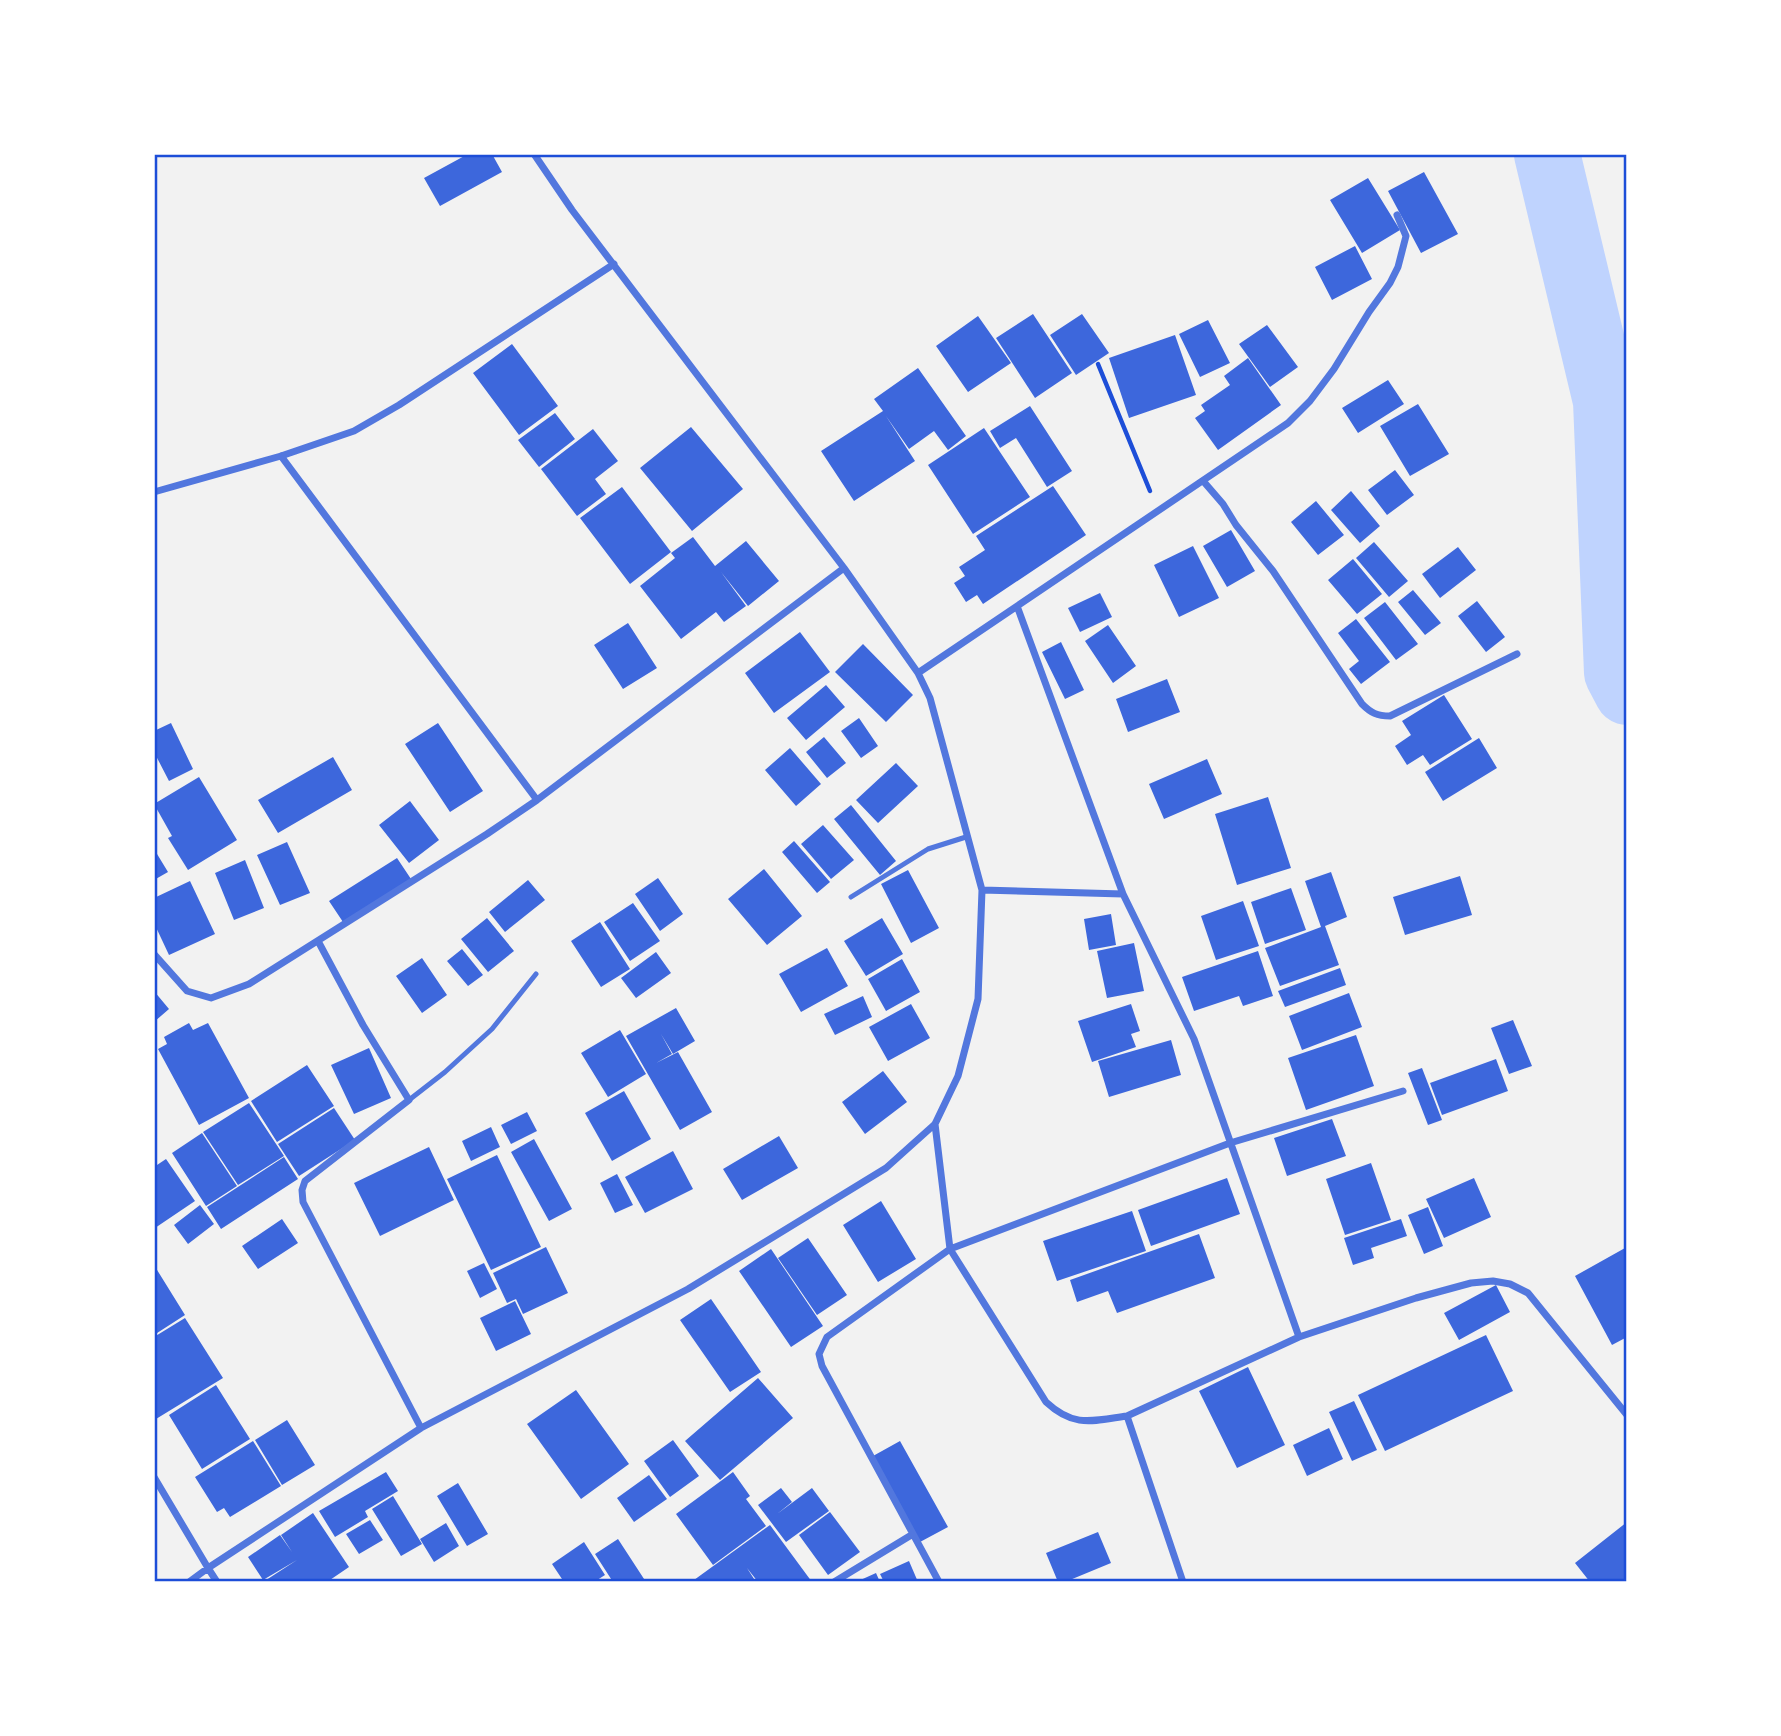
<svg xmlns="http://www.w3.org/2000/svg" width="1781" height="1736" font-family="'Archivo Narrow',sans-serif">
	<rect width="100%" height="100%" fill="#f2f2f2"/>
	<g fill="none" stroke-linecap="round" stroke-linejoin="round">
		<path stroke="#bfd3fe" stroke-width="66" d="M1547 154 1606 401 1617 673 1627 692"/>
	</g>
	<path fill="#3d67dc" d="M468 154H492L502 172 440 206 424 178Z
		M1424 172 1458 234 1421 253 1388 191Z
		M1368 178 1400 230 1362 253 1330 200Z
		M1355 246 1372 279 1332 300 1315 267Z
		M1033 314 1072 373 1035 398 996 338Z
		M1082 314 1109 353 1076 375 1050 335Z
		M978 316 1011 363 968 392 936 346Z
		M1208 320 1230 363 1200 377 1179 334Z
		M1267 325 1298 367 1270 387 1239 344Z
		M1175 335 1196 395 1129 418 1109 358Z
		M512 344 558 406 519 435 473 373Z
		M1248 358 1281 405 1218 450 1195 418 1205 411 1201 405 1230 385 1224 376Z
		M918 368 966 436 948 450 934 431 909 449 886 416 915 461 854 501 821 451 883 411 874 399Z
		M1388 380 1404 404 1358 433 1342 408Z
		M1418 404 1449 454 1410 476 1380 426Z
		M1030 406 1072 471 1047 487 1016 438 1000 448 990 431Z
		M555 413 575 439 539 467 518 440Z
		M691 427 743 489 692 531 640 468Z
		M984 428 1030 497 973 534 928 465Z
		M593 429 618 461 595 479 606 494 577 516 541 469Z
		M1395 470 1414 495 1387 515 1368 490Z
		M1053 486 1086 535 983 604 977 595 966 602 954 583 965 576 959 567 985 550 976 536Z
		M622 487 671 552 630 584 580 518Z
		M1351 491 1380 526 1360 543 1331 510Z
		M1316 501 1344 535 1318 555 1291 522Z
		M1231 530 1255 571 1227 587 1203 546Z
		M693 537 715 566 746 541 779 581 748 606 721 572 746 606 724 622 716 612 681 639 640 586 675 558 671 553Z
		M1374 542 1408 581 1389 597 1356 558Z
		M1193 546 1219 598 1179 617 1154 565Z
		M1458 547 1476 570 1440 598 1422 574Z
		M1353 559 1382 594 1357 614 1328 580Z
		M1413 590 1441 623 1425 635 1398 602Z
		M1100 593 1112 617 1080 632 1068 608Z
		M1477 601 1505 637 1486 652 1458 616Z
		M1385 602 1418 644 1396 660 1364 618Z
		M1356 619 1390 662 1361 684 1349 669 1359 661 1338 633Z
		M628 623 657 668 623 689 594 645Z
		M1108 625 1136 666 1113 683 1085 641Z
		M800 632 830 672 774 713 745 673Z
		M1061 642 1084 690 1065 699 1042 652Z
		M863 644 913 695 886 722 835 672Z
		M1167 679 1180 712 1128 732 1116 699Z
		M826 685 845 707 806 740 787 718Z
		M1444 695 1472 739 1430 765 1423 755 1407 765 1395 746 1411 735 1402 721Z
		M859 718 878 746 861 758 841 731Z
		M171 723 193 769 169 781 154 752V731Z
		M438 723 483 791 450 812 405 744Z
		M824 737 846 763 827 778 806 752Z
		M1479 738 1497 768 1443 801 1425 772Z
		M790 748 821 784 796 806 765 770Z
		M333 757 352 790 278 833 258 800Z
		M1207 759 1222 794 1164 819 1149 784Z
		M896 763 918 786 878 823 856 800Z
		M199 777 237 840 188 870 168 838 172 836 154 804Z
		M1268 797 1291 868 1237 885 1215 814Z
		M410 801 439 840 409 863 379 825Z
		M851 805 896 861 880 875 834 819Z
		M823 825 854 860 831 879 801 844Z
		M794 841 830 882 817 893 782 852Z
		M287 842 310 893 280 905 257 855Z
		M154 849 168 872 154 880Z
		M397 858 411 879 343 922 329 901Z
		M245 860 264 908 234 920 215 873Z
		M764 869 802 916 767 945 728 899Z
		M908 870 939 928 911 943 881 884Z
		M1331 872 1347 917 1325 926 1339 965 1280 986 1265 948 1321 927 1305 881Z
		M1460 876 1472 915 1405 935 1393 897Z
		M658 878 683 914 660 931 635 894Z
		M528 880 545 900 505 932 489 912Z
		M190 881 215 934 169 955 154 923V898Z
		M1291 888 1306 930 1265 944 1251 902Z
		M1243 901 1259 946 1216 960 1201 916Z
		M633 903 660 941 630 961 604 922Z
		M1111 914 1116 945 1089 950 1084 919Z
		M487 918 514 951 488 972 461 939Z
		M882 918 903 954 866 976 844 941Z
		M600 922 630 969 601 987 571 941Z
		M1134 943 1144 991 1107 998 1097 951Z
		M827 948 848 986 801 1012 779 974Z
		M462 949 483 975 468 986 447 961Z
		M1258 951 1273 996 1243 1006 1239 996 1194 1011 1182 977Z
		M656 952 671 973 636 998 621 978Z
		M422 958 447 995 422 1013 396 976Z
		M902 959 920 992 886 1011 868 979Z
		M1340 968 1346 985 1285 1007 1278 991Z
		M154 991 169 1009 154 1022Z
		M1349 993 1362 1027 1302 1050 1289 1016Z
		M863 996 872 1017 835 1035 824 1014Z
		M911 1004 930 1038 888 1061 869 1027Z
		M1131 1004 1140 1031 1131 1034 1136 1047 1092 1062 1078 1021Z
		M676 1008 695 1041 673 1054 661 1034 672 1054 656 1063 678 1052 712 1112 680 1130 626 1036Z
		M1513 1020 1532 1066 1509 1074 1491 1028Z
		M189 1023 193 1030 208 1023 249 1098 199 1125 158 1049 167 1044 164 1037Z
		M620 1030 646 1074 608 1097 581 1053Z
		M1356 1035 1374 1086 1306 1110 1288 1058Z
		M1171 1040 1181 1075 1109 1097 1098 1061Z
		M369 1048 391 1098 354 1114 331 1065Z
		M1496 1059 1508 1091 1442 1115 1430 1083Z
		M307 1065 334 1106 277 1142 251 1101Z
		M1422 1068 1442 1120 1428 1125 1408 1073Z
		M883 1071 907 1102 865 1134 842 1102Z
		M624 1091 651 1139 612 1161 585 1113Z
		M249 1103 284 1156 238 1185 203 1132Z
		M334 1108 355 1140 299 1176 278 1144Z
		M527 1112 537 1131 511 1144 501 1125Z
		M1332 1119 1346 1156 1287 1176 1274 1138Z
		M491 1127 500 1147 471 1161 462 1141Z
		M202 1133 237 1186 206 1206 172 1153Z
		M779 1136 798 1168 742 1200 723 1169Z
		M534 1139 572 1209 549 1221 511 1152Z
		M429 1147 454 1200 380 1236 354 1183Z
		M673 1151 693 1189 645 1213 625 1177Z
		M497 1155 541 1247 491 1270 447 1179Z
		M284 1157 298 1179 221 1229 207 1207Z
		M166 1159 195 1201 155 1228 154 1167Z
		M1371 1163 1391 1220 1345 1235 1326 1179Z
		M617 1174 633 1205 615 1213 600 1183Z
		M1227 1178 1240 1214 1151 1246 1138 1210Z
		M1474 1178 1491 1217 1444 1238 1426 1199Z
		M881 1201 916 1259 878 1282 843 1225Z
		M200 1205 214 1224 188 1244 174 1225Z
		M1428 1207 1443 1246 1424 1254 1408 1215Z
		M1132 1211 1146 1251 1057 1281 1043 1241Z
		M282 1219 298 1243 258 1269 242 1246Z
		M1401 1219 1407 1236 1371 1248 1374 1258 1353 1265 1344 1238Z
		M1199 1234 1215 1278 1117 1313 1108 1291 1077 1302 1070 1280Z
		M808 1238 847 1295 817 1315 778 1258Z
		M546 1247 568 1293 523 1314 516 1299 507 1303 493 1273Z
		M1625 1248 1627 1337 1612 1345 1575 1276Z
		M771 1249 823 1326 791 1347 739 1271Z
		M484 1263 497 1289 480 1298 467 1271Z
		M154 1265 185 1315 154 1335Z
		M1496 1285 1510 1312 1459 1340 1444 1313Z
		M711 1299 761 1372 730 1392 680 1320Z
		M515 1301 531 1334 496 1351 480 1318Z
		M185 1318 223 1378 156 1419 154 1416V1337Z
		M1486 1335 1513 1391 1385 1451 1358 1395Z
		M1248 1367 1285 1445 1237 1468 1199 1391Z
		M758 1378 793 1418 720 1480 685 1441Z
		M216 1385 250 1439 202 1469 169 1415Z
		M576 1390 629 1464 581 1499 527 1424Z
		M1354 1401 1377 1450 1352 1461 1329 1412Z
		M287 1420 315 1465 282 1485 255 1440Z
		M1329 1428 1343 1459 1307 1476 1293 1445Z
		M673 1440 699 1476 670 1497 644 1461Z
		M253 1441 281 1486 230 1517 224 1508 217 1512 195 1477Z
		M900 1441 948 1527 920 1542 873 1456Z
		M386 1472 398 1491 365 1511 368 1517 335 1537 319 1511Z
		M733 1472 750 1496 746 1499 766 1526 713 1565 676 1514Z
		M649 1475 667 1499 634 1522 617 1498Z
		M458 1483 488 1534 467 1546 437 1496Z
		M781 1488 792 1502 777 1514 812 1488 829 1511 786 1542 758 1505Z
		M393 1496 422 1544 401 1556 372 1509Z
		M830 1512 860 1552 828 1575 799 1535Z
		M313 1513 349 1567 327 1582H263L297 1560 263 1580 248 1557 280 1535 292 1552 281 1535Z
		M370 1520 383 1540 359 1554 346 1534Z
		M1627 1522V1579L1623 1582H1590L1575 1563Z
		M446 1523 459 1546 434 1562 420 1539Z
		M770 1525 812 1582H758L747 1568 756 1582H695L694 1580Z
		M1098 1532 1111 1563 1065 1582H1058L1046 1553Z
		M618 1539 646 1582H613L595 1554Z
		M584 1542 605 1575 594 1582H564L552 1564Z
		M909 1561 918 1582H884L880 1574Z
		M876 1573 880 1582H856Z"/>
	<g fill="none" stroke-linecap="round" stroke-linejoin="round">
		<path stroke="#1d4ed8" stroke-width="4.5" d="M1098 364 1150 491"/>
		<path stroke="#5277de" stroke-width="5" d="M851 897 928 849 966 837
			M409 1100 445 1072 492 1029 536 974"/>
		<path stroke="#5277de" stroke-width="7" d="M281 456 537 800
			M1204 482 1223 504 1236 525 1273 571 1362 704C1371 713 1377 716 1390 716L1517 654
			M154 492 281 456 354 431 399 405 614 264
			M1017 606 1123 894
			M918 673 1288 423 1310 401 1334 369 1369 312 1390 283 1398 267 1406 236 1397 215
			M982 890 1123 894 1194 1039 1299 1337
			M318 941 363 1025 409 1100 305 1181 302 1190 303 1202 421 1428
			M154 954 187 991 211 998 249 984 487 834 537 800 844 568
			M935 1124 950 1249 827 1337 819 1354 822 1366 939 1582
			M1127 1416C1092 1421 1074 1428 1046 1402L950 1249 1230 1143 1403 1091
			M154 1477 208 1568 421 1428 688 1289 886 1168 935 1124 958 1076 978 999 982 890 930 698 918 673 844 568 572 210 534 154
			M189 1582 208 1568 217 1582
			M834 1582 913 1534
			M1183 1582 1127 1416 1299 1337 1416 1298 1471 1283 1493 1281 1510 1284 1528 1293 1627 1415"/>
	</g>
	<rect width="1781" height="1736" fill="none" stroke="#ffffff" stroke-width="312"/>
	<rect x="156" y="156" width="1469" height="1424" fill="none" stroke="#1d4ed8" stroke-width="2.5"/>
</svg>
